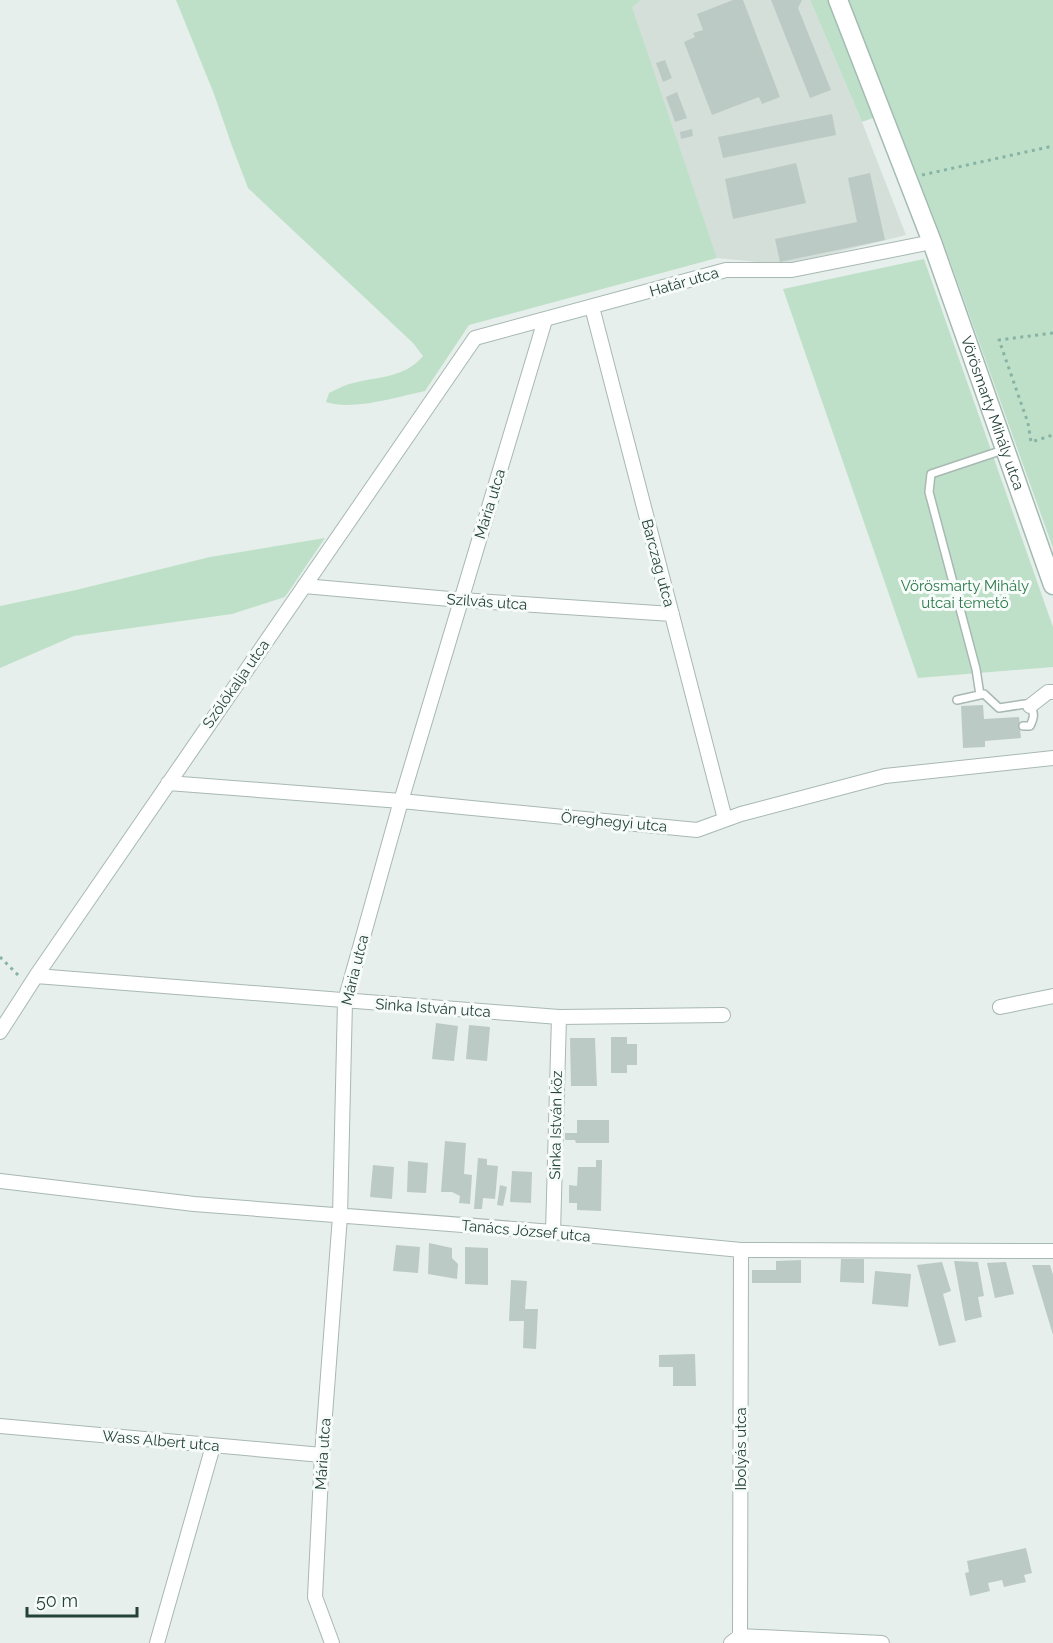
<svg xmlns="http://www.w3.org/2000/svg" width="1053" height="1643" font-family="Raleway,sans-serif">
	<rect width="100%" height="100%" fill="#e6efeb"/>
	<path fill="#d4dfda" d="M641 0H810L862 122 906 235 786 265 717 258 631 7Z"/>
	<path fill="#bfe0c8" d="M176 0H641L632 7 717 258 469 325 425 391C397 397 352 411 326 402L329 393C335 390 341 387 346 385 374 376 403 380 423 356L413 343 248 188 232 146 214 94Z
		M810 0H1053V548L945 247 892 111 862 122Z
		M924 259 1053 627V667L918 678 783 289Z
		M325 538 285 597 232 614 74 636 0 668V606L76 590 210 557Z"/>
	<path fill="#bbcac4" d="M733 0H743L780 97 762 104 759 97 712 115 684 42 695 37 693 33 703 30 697 14Z
		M771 0H802L798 8 831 90 810 98Z
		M665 60 672 78 663 82 656 63Z
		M677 92 687 118 675 122 666 97Z
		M832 114 836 135 723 158 718 137Z
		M692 129 693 136 681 139 680 132Z
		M796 163 806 203 733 219 725 179Z
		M870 173 885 240 780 262 775 239 857 222 848 178Z
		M983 705 984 719 1019 717 1021 738 985 741V747L963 748 961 706Z
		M436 1023 458 1026 454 1061 432 1059Z
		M469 1025 490 1027 487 1061 466 1059Z
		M611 1037H627V1044H637V1065H627V1073H611Z
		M570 1038H595L597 1086H571Z
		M577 1120H609V1143H576L575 1140H565V1133H577Z
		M445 1141 466 1143 464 1174 472 1175 470 1204 459 1203 460 1196 452 1192H441Z
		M478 1158 487 1159V1165L498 1166 495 1199 483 1198 482 1209H474Z
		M596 1160H602L601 1211 577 1210V1203H569V1185L577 1186 578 1167H596Z
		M408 1161 428 1163 426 1193 407 1192Z
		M373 1165 394 1167 392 1199 370 1197Z
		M512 1171 532 1172 531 1203 510 1202Z
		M500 1185 507 1187 503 1206 497 1205Z
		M429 1243 452 1248V1258L458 1264 457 1279 428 1274Z
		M396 1245 420 1247 418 1273 393 1271Z
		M465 1247 488 1248V1285L465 1284Z
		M841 1259H864V1283L840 1282Z
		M801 1260V1283H752V1270H776V1261Z
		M954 1261 978 1262 984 1296 978 1297 982 1317 965 1321Z
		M942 1262 951 1291 943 1294 956 1342 939 1346 917 1265Z
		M1006 1262 1014 1294 995 1298 987 1263Z
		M1032 1265H1050L1053 1275V1335Z
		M875 1271 911 1274 908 1307 872 1304Z
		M511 1280 527 1281 525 1309H538L536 1349 523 1348 524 1321H509Z
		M695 1354 696 1386H673V1367H659V1355Z
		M1026 1548 1032 1573 1024 1575 1026 1582 1004 1587 1002 1580 988 1583 990 1591 970 1596 965 1573 969 1572 967 1561Z"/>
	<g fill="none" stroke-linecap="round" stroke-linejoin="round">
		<g stroke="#a8b8b2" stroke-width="10">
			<path id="lane" d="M980 695 976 669 929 492 931 474 1003 450
				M957 700 984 694 999 708 1025 704 1030 706C1035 713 1034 718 1030 726H1023"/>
		</g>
		<g stroke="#a8b8b2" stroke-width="16">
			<path id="street" d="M592 307 725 819
				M304 586 461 600 672 614
				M1030 706 1048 692H1053
				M168 783 401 801 697 830 741 814 885 776 1053 758
				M36 976 559 1017 723 1015
				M1000 1007 1053 996
				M0 1032 36 976 475 338 726 270H792L932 242
				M0 1181 194 1204 553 1232 741 1250 1053 1251
				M553 1232 559 1017
				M0 1426 322 1455
				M740 1636 882 1643
				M157 1643 213 1446
				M332 1643 315 1597 322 1455 340 1216 345 1001 401 801 545 320
				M731 1643 740 1636 741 1250"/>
		</g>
		<g stroke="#a4bbb3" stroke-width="21">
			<g id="secondary">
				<path id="s1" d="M838 0 932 242 1053 585"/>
			</g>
		</g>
		<path stroke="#86b3a5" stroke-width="3" stroke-dasharray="3 4.5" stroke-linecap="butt" d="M922 175 1053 146
			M1053 333 999 340 1028 423 1031 442 1053 435
			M0 957 20 977"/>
		<use href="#lane" stroke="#fff" stroke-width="7"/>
		<use href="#street" stroke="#fff" stroke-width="14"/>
		<use href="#secondary" stroke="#fff" stroke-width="18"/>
	</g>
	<g text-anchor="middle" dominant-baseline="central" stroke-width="6" stroke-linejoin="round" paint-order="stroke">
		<g font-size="15" fill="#24423a" stroke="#f7fbf9">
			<text transform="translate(684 282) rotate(-16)">Határ utca</text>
			<text stroke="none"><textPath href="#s1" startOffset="441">Vörösmarty Mihály utca</textPath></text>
			<text transform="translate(490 504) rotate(-73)">Mária utca</text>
			<text transform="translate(658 563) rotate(75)">Barczag utca</text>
			<text transform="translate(487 602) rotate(4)">Szilvás utca</text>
			<text transform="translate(236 684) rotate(-55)">Szőlőkalja utca</text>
			<text transform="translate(614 822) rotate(5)">Öreghegyi utca</text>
			<text transform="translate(355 970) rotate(-76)">Mária utca</text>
			<text transform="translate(433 1008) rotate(4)">Sinka István utca</text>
			<text transform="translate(556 1125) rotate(-89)">Sinka István köz</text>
			<text transform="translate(526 1231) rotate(5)">Tanács József utca</text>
			<text transform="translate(161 1441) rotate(5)">Wass Albert utca</text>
			<text transform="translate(741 1449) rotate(-90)">Ibolyás utca</text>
			<text transform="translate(323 1454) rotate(-86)">Mária utca</text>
		</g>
		<g font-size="15" fill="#2d7a4b" stroke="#f7fbf9">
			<text x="965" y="586">Vörösmarty Mihály<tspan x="965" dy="17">utcai temető</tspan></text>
		</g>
	</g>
	<path d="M27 1607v9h110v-9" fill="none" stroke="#24423a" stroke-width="3"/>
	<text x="36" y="1607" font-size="18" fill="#24423a" stroke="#f7fbf9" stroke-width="4.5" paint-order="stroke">50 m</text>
</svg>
